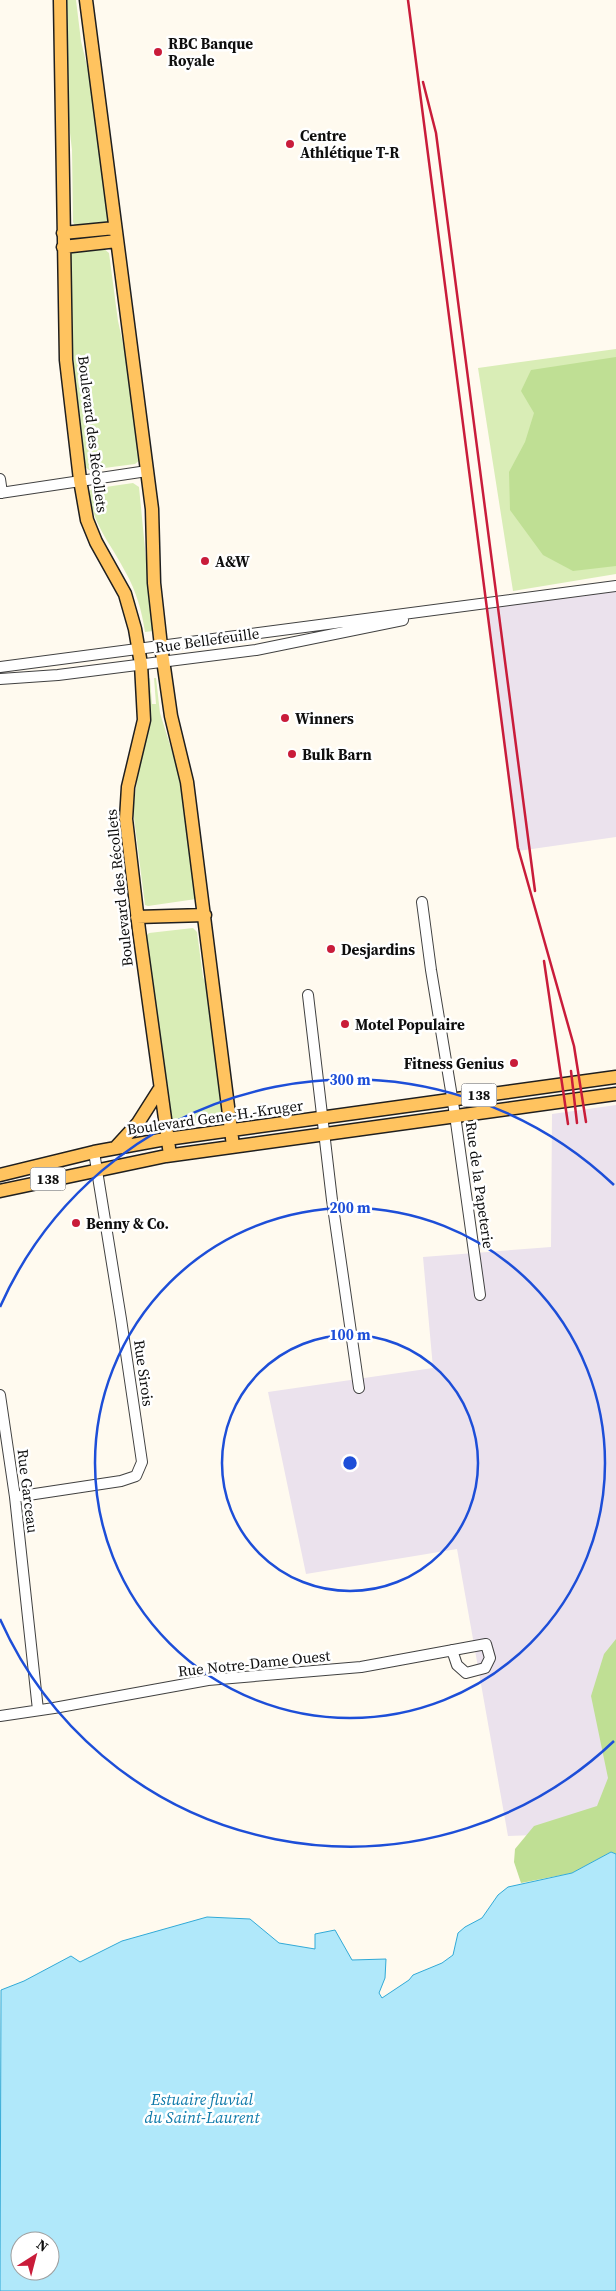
<svg xmlns="http://www.w3.org/2000/svg" width="616" height="2291" font-family="'Source Serif 4',serif">
	<rect width="100%" height="100%" fill="#fffaef"/>
	<path fill="#ebe2ed" d="M616 590V837L518 851 487 607Z
		M616 1105V1832L508 1836 457 1549 306 1574 268 1392 433 1368 423 1257 551 1247 552 1114Z"/>
	<path fill="#d9edb6" d="M65 0H76L81 41 92 87 109 219 106 223 75 226 73 222 72 150 67 107Z
		M103 248 109 253 118 321 129 371 140 460 135 464 89 470 85 467 70 341V254L73 252Z
		M616 349V574L513 591 478 368Z
		M133 483 139 487 153 631 145 632C142 611 136 591 126 573 109 540 96 531 88 492L92 489Z
		M150 678 152 704H156L154 678H156L160 713 181 780 196 899 148 906 145 905 133 810 138 773 150 721 148 679Z
		M193 928 197 932 203 977 210 994 224 1116 221 1120 173 1126 170 1123 146 936 149 933Z"/>
	<path fill="#bfdf94" d="M616 357V566L573 571 543 555 510 510 509 472 525 442 534 413 521 391 531 370Z
		M616 1639V1854L611 1852 572 1873 521 1883 514 1862 515 1849 534 1826 597 1806 608 1778 591 1696 604 1654Z"/>
	<path fill="#b0e8fa" stroke="#31aad7" fill-rule="evenodd" d="M611 1852 616 1854V2291H0L1 1990 24 1981 71 1956 80 1962 122 1941 207 1917 250 1919 279 1943 315 1949V1934L335 1930 352 1960 386 1959 385 1978 379 1993 382 1998 409 1980 413 1975 442 1963 453 1955 458 1933 465 1927 482 1918 498 1895 508 1887 572 1873ZM20 2241H50V2271H20Z"/>
	<g fill="none" stroke-linecap="round" stroke-linejoin="round">
		<g stroke="#414141" stroke-width="12">
			<path id="minor" d="M0 479 2 493
				M0 493 147 471
				M0 667 616 586
				M0 679 58 675 256 650 403 620
				M422 902 431 970 455 1115 480 1295
				M308 995 332 1200 359 1388
				M0 1395 15 1497 38 1710
				M15 1497 121 1481 136 1476 142 1462 121 1319 94 1152
				M0 1716 54 1708 208 1680 361 1667 486 1644 490 1658 485 1668 466 1673 457 1665 452 1650"/>
		</g>
		<g stroke="#1f1f1f" stroke-width="15">
			<path id="major" d="M60 0 66 360 80 480 87 520 96 542 125 594 135 629 141 664 144 720 128 787 126 819 139 930 170 1155
				M86 0 152 509 154 583 161 646 171 716 187 782 233 1146
				M63 233 115 228
				M63 247 117 241
				M137 917 205 915
				M116 1147 138 1123 159 1090
				M0 1175 94 1152 160 1140 616 1077
				M0 1191 166 1156 616 1094"/>
		</g>
		<use href="#minor" stroke="#fff" stroke-width="10"/>
		<use href="#major" stroke="#ffc35f" stroke-width="12"/>
		<path stroke="#c91c3a" stroke-width="2.5" d="M408 0 518 848 574 1046 586 1122
			M423 82 436 133 535 891
			M544 961 568 1124
			M571 1071 577 1123"/>
	</g>
	<g fill="none" stroke="#1d4ed8" stroke-width="2.5">
		<circle cx="350" cy="1463" r="128"/>
		<circle cx="350" cy="1463" r="255"/>
		<path d="M614 1741A383 383 0 0 1 0 1619M0 1307A383 383 0 0 1 614 1185"/>
	</g>
	<g fill="#c91c3a" stroke="#fff" stroke-width="2">
		<circle cx="158" cy="52" r="5"/>
		<circle cx="290" cy="144" r="5"/>
		<circle cx="205" cy="561" r="5"/>
		<circle cx="285" cy="718" r="5"/>
		<circle cx="292" cy="754" r="5"/>
		<circle cx="331" cy="949" r="5"/>
		<circle cx="345" cy="1024" r="5"/>
		<circle cx="514" cy="1063" r="5"/>
		<circle cx="76" cy="1223" r="5"/>
	</g>
	<g text-anchor="middle" dominant-baseline="central" stroke-width="5" stroke-linejoin="round" paint-order="stroke">
		<g fill="#fff" stroke="#565656" stroke-width="1">
			<rect x="461.5" y="1083.5" width="35" height="23" rx="4"/>
			<rect x="30.5" y="1167.5" width="35" height="23" rx="4"/>
		</g>
		<g font-size="14" font-weight="bold" fill="#0e0e0e">
			<text x="479" y="1095">138</text>
			<text x="48" y="1179">138</text>
		</g>
		<g font-size="15" font-weight="bold" fill="#0e0e0e" stroke="#fff" text-anchor="start">
			<text x="168" y="43">RBC Banque<tspan x="168" dy="17">Royale</tspan></text>
			<text x="300" y="135">Centre<tspan x="300" dy="17">Athlétique T-R</tspan></text>
			<text x="215" y="561">A&amp;W</text>
			<text x="295" y="718">Winners</text>
			<text x="302" y="754">Bulk Barn</text>
			<text x="341" y="949">Desjardins</text>
			<text x="355" y="1024">Motel Populaire</text>
			<text x="504" y="1063" text-anchor="end">Fitness Genius</text>
			<text x="86" y="1223">Benny &amp; Co.</text>
		</g>
		<g font-size="15" fill="#0e0e0e" stroke="#fff">
			<text transform="translate(93 434) rotate(83)">Boulevard des Récollets</text>
			<text transform="translate(207 640) rotate(-8)">Rue Bellefeuille</text>
			<text transform="translate(119 888) rotate(-96)">Boulevard des Récollets</text>
			<text transform="translate(215 1117) rotate(-8)">Boulevard Gene-H.-Kruger</text>
			<text transform="translate(480 1185) rotate(82)">Rue de la Papeterie</text>
			<text transform="translate(144 1373) rotate(82)">Rue Sirois</text>
			<text transform="translate(28 1491) rotate(83)">Rue Garceau</text>
			<text transform="translate(254 1663) rotate(-6)">Rue Notre-Dame Ouest</text>
		</g>
		<g font-size="16" font-style="italic" fill="#0e7aaa" stroke="#fff">
			<text x="202" y="2099">Estuaire fluvial<tspan x="202" dy="18">du Saint-Laurent</tspan></text>
		</g>
	</g>
	<circle cx="350" cy="1463" r="8" fill="#1d4ed8" stroke="#fff" stroke-width="2.5"/>
	<g font-size="15" text-anchor="middle" font-weight="bold" fill="#1d4ed8" stroke="#fff" stroke-width="5" stroke-linejoin="round" paint-order="stroke">
		<text x="350" y="1085">300 m</text>
		<text x="350" y="1213">200 m</text>
		<text x="350" y="1340">100 m</text>
	</g>
	<g transform="translate(35 2256) rotate(36)"><circle r="24" fill="#ffffff" stroke="#9f9f9f"/>
	<path d="M0-4L9 19L0 12L-9 19Z" fill="#c91c3a"/>
	<text y="-8" font-size="14" font-weight="bold" text-anchor="middle" fill="#0e0e0e">N</text>
	</g>
</svg>
